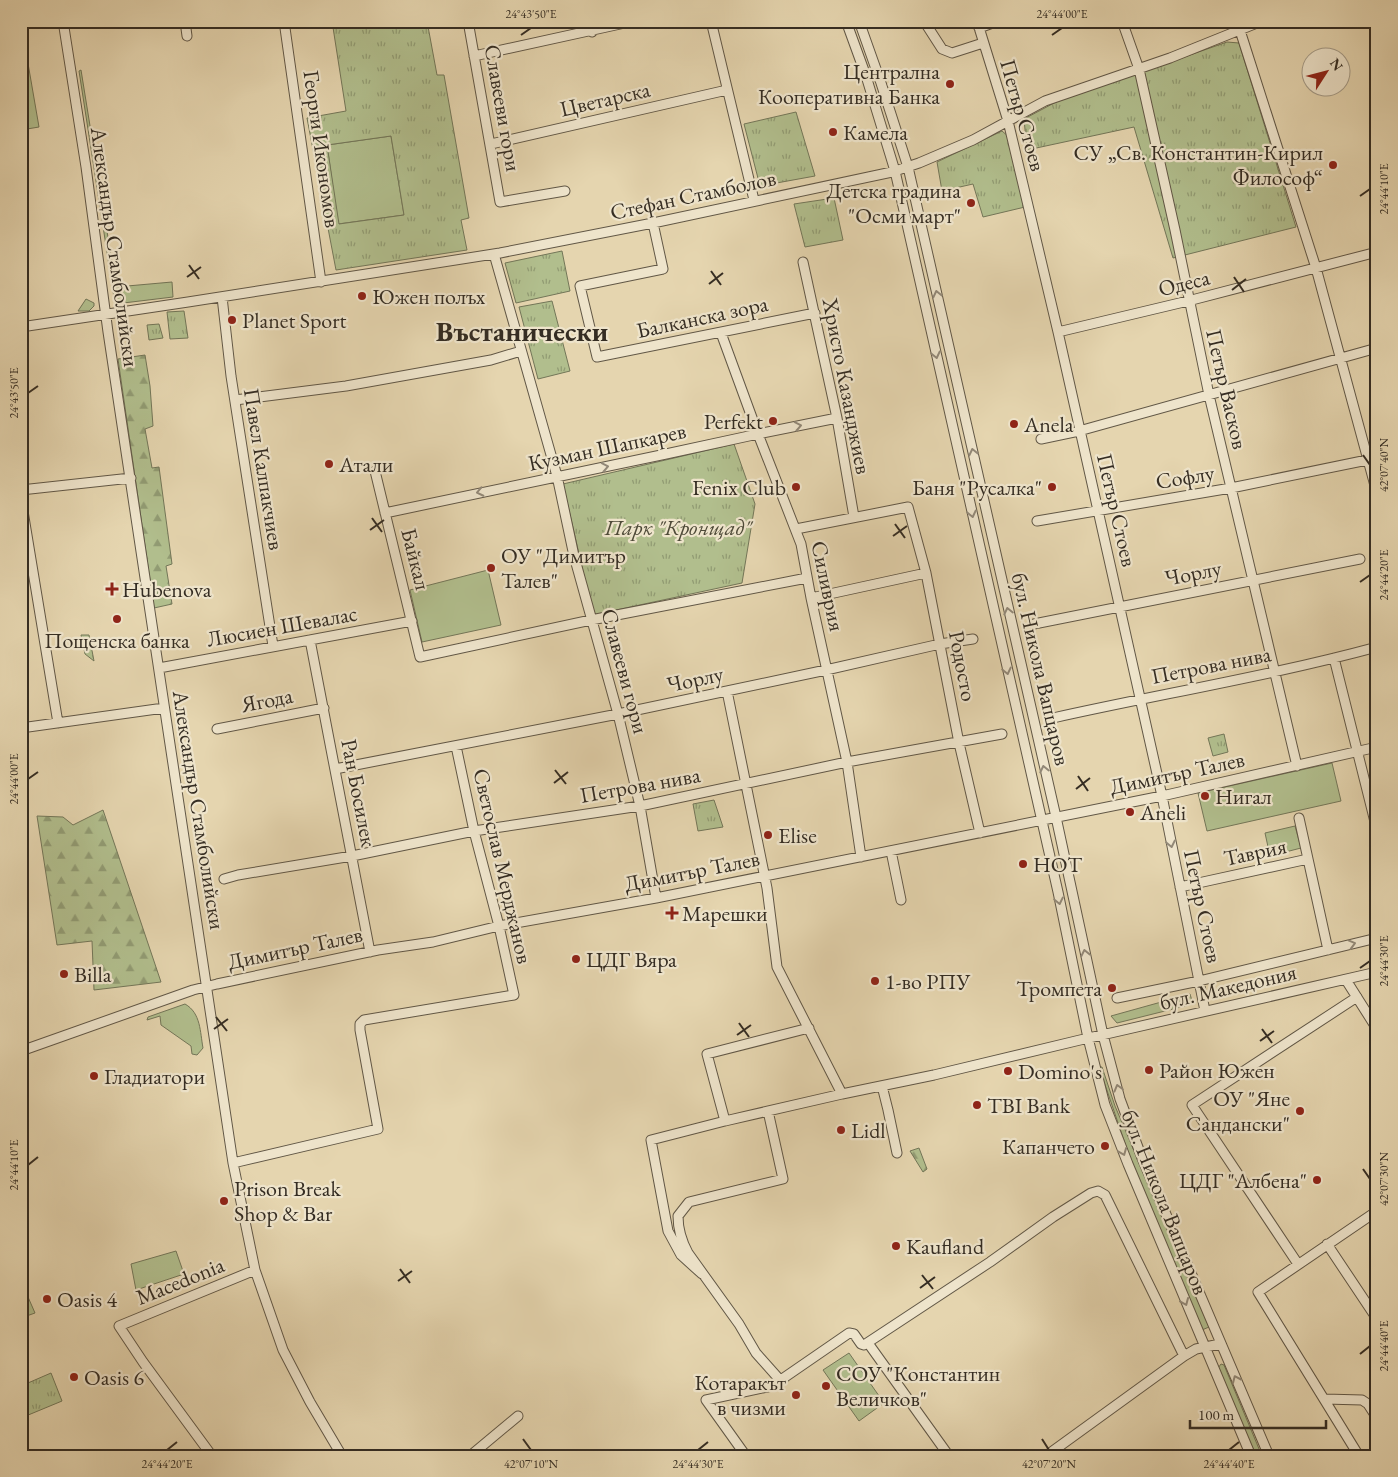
<svg xmlns="http://www.w3.org/2000/svg" width="1398" height="1477" font-family="'EB Garamond',serif">
	<defs>
		<pattern id="forest-firs" width="22" height="20" patternUnits="userSpaceOnUse" patternTransform="scale(1.25)"><rect width="22" height="20" fill="#b1be8d"/><path d="M5 1l3.5 6h-7zM16 11l3.5 6h-7z" fill="#919b73"/></pattern>
		<pattern id="park-tufts" width="24" height="20" patternUnits="userSpaceOnUse" patternTransform="scale(1.25)"><rect width="24" height="20" fill="#b1be8d"/><path d="M3 7l-1-3M5 7V3M7 7l1-3M15 17l-1-3M17 17v-4M19 17l1-3" fill="none" stroke="#919b73"/></pattern>
	</defs>
	<rect width="100%" height="100%" fill="#e5d5af"/>
	<filter id="stains"><feTurbulence type="fractalNoise" baseFrequency=".004" numOctaves="4"/><feColorMatrix values="0 0 0 0 .2 0 0 0 0 .09 0 0 0 0 .02 0 0 0 .5 -.17"/></filter>
	<radialGradient id="worn" r=".72"><stop offset=".6" stop-color="#630" stop-opacity="0"/><stop offset="1" stop-color="#630" stop-opacity=".3"/></radialGradient>
	<path fill="#b1be8d" stroke="#737658" d="M21 46H25L39 127 21 130Z
		M81 70 116 287 172 282 173 297 115 304 79 71Z
		M391 136 404 215 338 224 327 145Z
		M86 299 94 303V306L89 311H78Z
		M488 570 501 625 422 642 410 590Z
		M1332 763 1341 801 1207 831 1198 793Z
		M1295 826 1301 848 1270 856 1265 833Z
		M1190 994 1193 1004 1117 1023 1111 1016Z
		M185 1004C201 1013 200 1032 203 1048L197 1055 192 1054 191 1046 161 1025 160 1016 147 1020 148 1017Z
		M1099 1067H1102L1115 1106 1209 1327 1202 1330 1129 1155Z
		M176 1251 184 1274 136 1290 131 1264Z
		M849 1353 884 1403 859 1421 823 1370Z
		M1221 1364 1224 1365 1262 1456H1255L1218 1368Z"/>
	<path fill="url(#forest-firs)" stroke="#737658" d="M145 355 150 386 153 426 145 429 152 468 159 467 172 564 166 566 172 604 154 608 118 359Z
		M103 810 161 982 94 990 92 941 57 945 37 816 63 817 73 825Z
		M919 1148 927 1169 923 1172 910 1151Z"/>
	<path fill="url(#park-tufts)" stroke="#737658" fill-rule="evenodd" d="M332 21H427L437 75H444L469 218 461 220 467 250 336 270 307 118 346 111ZM391 136 404 215 339 224 327 145Z
		M1227 42 1239 43 1296 227 1173 258 1134 127 1027 150 1024 119 1056 102Z
		M796 112 815 176 760 186 744 124Z
		M1002 131 1009 137 1025 207 983 217 973 184 942 191 937 162Z
		M834 198 843 240 805 247 794 204Z
		M562 251 570 291 516 303 505 263Z
		M552 301 570 371 538 379 519 307Z
		M184 311 188 338 170 339 167 312Z
		M159 324 163 338 149 340 147 325Z
		M734 444 755 504 742 583 593 615 563 484Z
		M81 635H89L94 661 85 654Z
		M1224 734 1228 752 1213 756 1208 738Z
		M714 800 723 827 698 831 693 804Z
		M21 1281 35 1313 21 1318Z
		M51 1373 62 1401 21 1418V1386Z"/>
	<g fill="none" stroke-linecap="round" stroke-linejoin="round">
		<g stroke="#615746" stroke-width="11">
			<path id="minor" d="M63 21 86 167 108 332 233 1163 255 1270 283 1350 310 1402 342 1456
				M185 21 187 36
				M284 21 321 282
				M468 21 500 202 565 191
				M590 21 592 32
				M711 21 754 200
				M846 21 866 76 895 171 1058 892 1088 1038 1105 1105 1128 1164 1251 1456
				M859 21 881 83 908 167 1056 817 1103 1035 1120 1099 1142 1158 1269 1456
				M924 21 942 49 952 53 983 43
				M977 21 1008 121 1058 332 1162 796 1205 1011
				M1122 21 1139 69 1175 230 1209 395 1297 766
				M1237 21 1316 268 1377 493
				M979 28 998 21
				M474 56 634 21
				M491 144 727 90
				M653 223 663 269 580 286 597 357 815 313
				M494 254 557 476 574 556 618 714 640 806 656 898
				M803 262 837 418 854 517
				M222 297 231 376 273 646
				M21 327 188 302 500 253 653 223 892 172 919 163 973 140 1045 101 1170 58 1262 21
				M1058 332 1188 301 1377 252
				M721 333 758 434 801 544 811 598 847 762 861 857
				M235 400 346 386 491 360 521 351
				M1041 439 1079 431 1377 348
				M375 471 420 657 591 620 807 578
				M21 490 131 478
				M21 499 58 723
				M385 513 666 454 758 434 837 418
				M1037 521 1231 488 1377 458
				M796 529 908 507 926 573 959 743 980 833
				M811 598 926 573
				M1034 624 1360 559
				M310 640 370 952
				M1334 658 1377 830
				M159 668 412 621
				M727 691 767 888 777 967 842 1094
				M1053 718C1160 694 1270 676 1377 647
				M21 728 164 708
				M217 729 324 708
				M335 769 618 714 826 670 940 644 973 639
				M1299 818 1328 950
				M891 851 901 900
				M224 879 238 875 352 856 474 831 640 806 847 762 1002 734
				M1180 887 1308 859
				M1346 980 1377 1029
				M1117 998 1199 981 1377 938
				M21 1051 193 990 217 984 378 950 433 942 499 926 656 898 1162 796 1377 747
				M882 1086 888 1110 897 1153
				M768 1111 783 1179 689 1202 678 1216C678 1230 681 1240 688 1253L739 1324 756 1353 780 1380
				M725 1121 707 1054 809 1028
				M233 1163 378 1129 360 1030V1024L364 1020 514 995 499 926 474 831 456 746
				M1327 1244 1377 1319
				M1298 1264 1192 1105 1357 997
				M702 1274 681 1255 668 1231 651 1140 725 1121 842 1094 934 1075 1080 1040 1377 972
				M868 1343 949 1456
				M1325 1399 1362 1400 1368 1404 1377 1418
				M212 1456 143 1362 119 1326 255 1270
				M470 1456 518 1416
				M746 1456 706 1400 772 1386 849 1333 854 1334 861 1344 864 1345 990 1262 1053 1217 1091 1193 1098 1191 1105 1195 1184 1356
				M1046 1456 1184 1356 1196 1349 1220 1344
				M1359 1456 1258 1292 1377 1211"/>
		</g>
		<use href="#minor" stroke="#eee4cb" stroke-width="9"/>
	</g>
	<defs><path id="oneway-chevron" d="M-2-3.5L2.5 0L-2 3.5" fill="none" stroke-width="1.6" stroke-linecap="round" stroke-linejoin="round" transform="scale(1.25)"/></defs>
	<g stroke="#928877">
		<use href="#oneway-chevron" transform="translate(937 294) rotate(-103)"/>
		<use href="#oneway-chevron" transform="translate(936 355) rotate(77)"/>
		<use href="#oneway-chevron" transform="translate(798 426) rotate(-11)"/>
		<use href="#oneway-chevron" transform="translate(973 452) rotate(-103)"/>
		<use href="#oneway-chevron" transform="translate(605 467) rotate(-11)"/>
		<use href="#oneway-chevron" transform="translate(480 492) rotate(168)"/>
		<use href="#oneway-chevron" transform="translate(972 514) rotate(77)"/>
		<use href="#oneway-chevron" transform="translate(1008 611) rotate(-103)"/>
		<use href="#oneway-chevron" transform="translate(1007 671) rotate(77)"/>
		<use href="#oneway-chevron" transform="translate(1044 769) rotate(-103)"/>
		<use href="#oneway-chevron" transform="translate(1171 844) rotate(78)"/>
		<use href="#oneway-chevron" transform="translate(1059 901) rotate(78)"/>
		<use href="#oneway-chevron" transform="translate(1352 944) rotate(-15)"/>
		<use href="#oneway-chevron" transform="translate(1085 953) rotate(-102)"/>
		<use href="#oneway-chevron" transform="translate(1118 1088) rotate(-105)"/>
		<use href="#oneway-chevron" transform="translate(1123 1152) rotate(68)"/>
		<use href="#oneway-chevron" transform="translate(1185 1302) rotate(67)"/>
		<use href="#oneway-chevron" transform="translate(1236 1379) rotate(-114)"/>
	</g>
	<path fill="none" stroke="#352d23" stroke-width="2" d="M521 35 531 28M1052 35 1062 28M1360 196 1370 189M189 265 199 279M711 271 721 285M187 277 201 267M1234 277 1244 292M709 284 723 273M1232 290 1246 279M28 393 38 386M1363 455 1370 465M372 518 382 532M895 524 905 538M370 530 384 520M893 536 907 526M1360 582 1370 575M555 770 566 784M1078 776 1088 791M28 779 38 772M554 783 568 772M1076 789 1090 778M1360 968 1370 961M216 1017 227 1031M739 1023 749 1037M214 1029 228 1019M1262 1029 1272 1043M737 1035 751 1025M1260 1041 1274 1031M28 1165 38 1157M1363 1169 1370 1179M400 1269 410 1283M922 1275 933 1289M398 1281 412 1271M920 1288 935 1277M1360 1354 1370 1346M523 1439 531 1450M1042 1439 1049 1450M167 1450 177 1442M698 1450 708 1442M1229 1450 1239 1442"/>
	<g fill="#8f2418" stroke="#eee4cb" stroke-width="2">
		<circle cx="950" cy="84" r="5"/>
		<circle cx="833" cy="132" r="5"/>
		<circle cx="1333" cy="165" r="5"/>
		<circle cx="971" cy="203" r="5"/>
		<circle cx="362" cy="296" r="5"/>
		<circle cx="232" cy="320" r="5"/>
		<circle cx="773" cy="421" r="5"/>
		<circle cx="1014" cy="424" r="5"/>
		<circle cx="329" cy="464" r="5"/>
		<circle cx="796" cy="487" r="5"/>
		<circle cx="1052" cy="487" r="5"/>
		<circle cx="491" cy="568" r="5"/>
		<path d="M109.5 581.5h5v5h5v5h-5v5h-5v-5h-5v-5h5z"/>
		<circle cx="117" cy="619" r="5"/>
		<circle cx="1205" cy="796" r="5"/>
		<circle cx="1130" cy="812" r="5"/>
		<circle cx="768" cy="835" r="5"/>
		<circle cx="1023" cy="864" r="5"/>
		<path d="M669.5 905.5h5v5h5v5h-5v5h-5v-5h-5v-5h5z"/>
		<circle cx="576" cy="959" r="5"/>
		<circle cx="64" cy="974" r="5"/>
		<circle cx="875" cy="981" r="5"/>
		<circle cx="1112" cy="988" r="5"/>
		<circle cx="1149" cy="1070" r="5"/>
		<circle cx="1008" cy="1071" r="5"/>
		<circle cx="94" cy="1076" r="5"/>
		<circle cx="977" cy="1105" r="5"/>
		<circle cx="1300" cy="1111" r="5"/>
		<circle cx="841" cy="1130" r="5"/>
		<circle cx="1105" cy="1146" r="5"/>
		<circle cx="1317" cy="1180" r="5"/>
		<circle cx="224" cy="1201" r="5"/>
		<circle cx="896" cy="1246" r="5"/>
		<circle cx="47" cy="1299" r="5"/>
		<circle cx="74" cy="1377" r="5"/>
		<circle cx="826" cy="1386" r="5"/>
		<circle cx="796" cy="1395" r="5"/>
	</g>
	<g text-anchor="middle" dominant-baseline="central" stroke-width="4.5" stroke-linejoin="round" paint-order="stroke">
		<g font-size="22" fill="#352d23" stroke="#eee4cb" text-anchor="start">
			<text x="940" y="71" text-anchor="end">Централна<tspan x="940" dy="25">Кооперативна Банка</tspan></text>
			<text x="843" y="132">Камела</text>
			<text x="1323" y="152" text-anchor="end">СУ „Св. Константин-Кирил<tspan x="1323" dy="25">Философ“</tspan></text>
			<text x="961" y="190" text-anchor="end">Детска градина<tspan x="961" dy="25">"Осми март"</tspan></text>
			<text x="372" y="296">Южен полъх</text>
			<text x="242" y="320">Planet Sport</text>
			<text x="763" y="421" text-anchor="end">Perfekt</text>
			<text x="1024" y="424">Anela</text>
			<text x="339" y="464">Атали</text>
			<text x="786" y="487" text-anchor="end">Fenix Club</text>
			<text x="1042" y="487" text-anchor="end">Баня "Русалка"</text>
			<text x="501" y="555">ОУ "Димитър<tspan x="501" dy="25">Талев"</tspan></text>
			<text x="122" y="589">Hubenova</text>
			<text x="117" y="640" text-anchor="middle">Пощенска банка</text>
			<text x="1215" y="796">Нигал</text>
			<text x="1140" y="812">Aneli</text>
			<text x="778" y="835">Elise</text>
			<text x="1033" y="864">HOT</text>
			<text x="682" y="913">Марешки</text>
			<text x="586" y="959">ЦДГ Вяра</text>
			<text x="74" y="974">Billa</text>
			<text x="885" y="981">1-во РПУ</text>
			<text x="1102" y="988" text-anchor="end">Тромпета</text>
			<text x="1159" y="1070">Район Южен</text>
			<text x="1018" y="1071">Domino's</text>
			<text x="104" y="1076">Гладиатори</text>
			<text x="1290" y="1098" text-anchor="end">ОУ "Яне<tspan x="1290" dy="25">Сандански"</tspan></text>
			<text x="987" y="1105">TBI Bank</text>
			<text x="851" y="1130">Lidl</text>
			<text x="1095" y="1146" text-anchor="end">Капанчето</text>
			<text x="1307" y="1180" text-anchor="end">ЦДГ "Албена"</text>
			<text x="234" y="1188">Prison Break<tspan x="234" dy="25">Shop &amp; Bar</tspan></text>
			<text x="906" y="1246">Kaufland</text>
			<text x="57" y="1299">Oasis 4</text>
			<text x="836" y="1373">СОУ "Константин<tspan x="836" dy="25">Величков"</tspan></text>
			<text x="84" y="1377">Oasis 6</text>
			<text x="786" y="1382" text-anchor="end">Котаракът<tspan x="786" dy="25">в чизми</tspan></text>
		</g>
		<g font-size="22" fill="#352d23" stroke="#eee4cb">
			<text transform="translate(605 99) rotate(-13)">Цветарска</text>
			<text transform="translate(503 108) rotate(80)">Славееви гори</text>
			<text transform="translate(1023 115) rotate(74)">Петър Стоев</text>
			<text transform="translate(322 149) rotate(82)">Георги Икономов</text>
			<text transform="translate(693 195) rotate(-12)">Стефан Стамболов</text>
			<text transform="translate(115 247) rotate(82)">Александър Стамболийски</text>
			<text transform="translate(1184 283) rotate(-14)">Одеса</text>
			<text transform="translate(702 317) rotate(-12)">Балканска зора</text>
			<text transform="translate(847 386) rotate(79)">Христо Казанджиев</text>
			<text transform="translate(1227 389) rotate(77)">Петър Васков</text>
			<text transform="translate(607 447) rotate(-12)">Кузман Шапкарев</text>
			<text transform="translate(264 469) rotate(81)">Павел Калпакчиев</text>
			<text transform="translate(1185 477) rotate(-9)">Софлу</text>
			<text transform="translate(1117 510) rotate(77)">Петър Стоев</text>
			<text transform="translate(416 559) rotate(76)">Байкал</text>
			<text transform="translate(1193 573) rotate(-11)">Чорлу</text>
			<text transform="translate(828 586) rotate(78)">Силиврия</text>
			<text transform="translate(282 626) rotate(-10)">Люсиен Шевалас</text>
			<text transform="translate(1211 665) rotate(-11)">Петрова нива</text>
			<text transform="translate(963 666) rotate(79)">Родосто</text>
			<text transform="translate(1041 669) rotate(77)">бул. Никола Вапцаров</text>
			<text transform="translate(625 671) rotate(75)">Славееви гори</text>
			<text transform="translate(695 679) rotate(-12)">Чорлу</text>
			<text transform="translate(267 700) rotate(-11)">Ягода</text>
			<text transform="translate(1177 773) rotate(-12)">Димитър Талев</text>
			<text transform="translate(640 785) rotate(-10)">Петрова нива</text>
			<text transform="translate(359 793) rotate(79)">Ран Босилек</text>
			<text transform="translate(199 810) rotate(81)">Александър Стамболийски</text>
			<text transform="translate(1255 852) rotate(-12)">Таврия</text>
			<text transform="translate(503 866) rotate(77)">Светослав Мерджанов</text>
			<text transform="translate(692 871) rotate(-11)">Димитър Талев</text>
			<text transform="translate(1203 906) rotate(78)">Петър Стоев</text>
			<text transform="translate(295 948) rotate(-12)">Димитър Талев</text>
			<text transform="translate(1228 987) rotate(-13)">бул. Македония</text>
			<text transform="translate(1165 1202) rotate(68)">бул. Никола Вапцаров</text>
			<text transform="translate(180 1281) rotate(-22)">Macedonia</text>
		</g>
		<g font-size="22" font-style="italic" fill="#4e4a38" stroke="#eee4cb">
			<text x="678" y="527">Парк "Кронщад"</text>
		</g>
		<g font-size="28" font-weight="bold" fill="#352d23" stroke="#eee4cb">
			<text x="522" y="331">Въстанически</text>
		</g>
	</g>
	<rect width="1398" height="1477" fill="none" stroke="#e5d5af" stroke-width="55"/>
	<g transform="translate(1326 72) rotate(54)"><circle r="24" fill="#eee4cb" stroke="#a49b88"/>
	<path d="M0-4L9 19L0 12L-9 19Z" fill="#8f2418"/>
	<text y="-8" font-size="14" font-weight="bold" text-anchor="middle" fill="#352d23">N</text>
	</g>
	<path d="M1190 1420v8h136v-8" fill="none" stroke="#352d23" stroke-width="2.5"/>
	<text x="1198" y="1420" font-size="15" fill="#352d23" stroke="#eee4cb" stroke-width="4" paint-order="stroke">100 m</text>
	<rect x="28" y="28" width="1342" height="1422" fill="none" stroke="#352d23" stroke-width="2"/>
	<g font-size="12" text-anchor="middle" fill="#352d23">
		<text x="531" y="18">24°43'50"E</text>
		<text x="1062" y="18">24°44'00"E</text>
		<text transform="translate(1384 189) rotate(-90)" y="4">24°44'10"E</text>
		<text transform="translate(14 393) rotate(-90)" y="4">24°43'50"E</text>
		<text transform="translate(1384 465) rotate(-90)" y="4">42°07'40"N</text>
		<text transform="translate(1384 575) rotate(-90)" y="4">24°44'20"E</text>
		<text transform="translate(14 779) rotate(-90)" y="4">24°44'00"E</text>
		<text transform="translate(1384 961) rotate(-90)" y="4">24°44'30"E</text>
		<text transform="translate(14 1165) rotate(-90)" y="4">24°44'10"E</text>
		<text transform="translate(1384 1179) rotate(-90)" y="4">42°07'30"N</text>
		<text transform="translate(1384 1346) rotate(-90)" y="4">24°44'40"E</text>
		<text x="167" y="1468">24°44'20"E</text>
		<text x="531" y="1468">42°07'10"N</text>
		<text x="698" y="1468">24°44'30"E</text>
		<text x="1049" y="1468">42°07'20"N</text>
		<text x="1229" y="1468">24°44'40"E</text>
	</g>
	<rect width="100%" height="100%" filter="url(#stains)"/>
	<rect width="100%" height="100%" fill="url(#worn)"/>
</svg>
